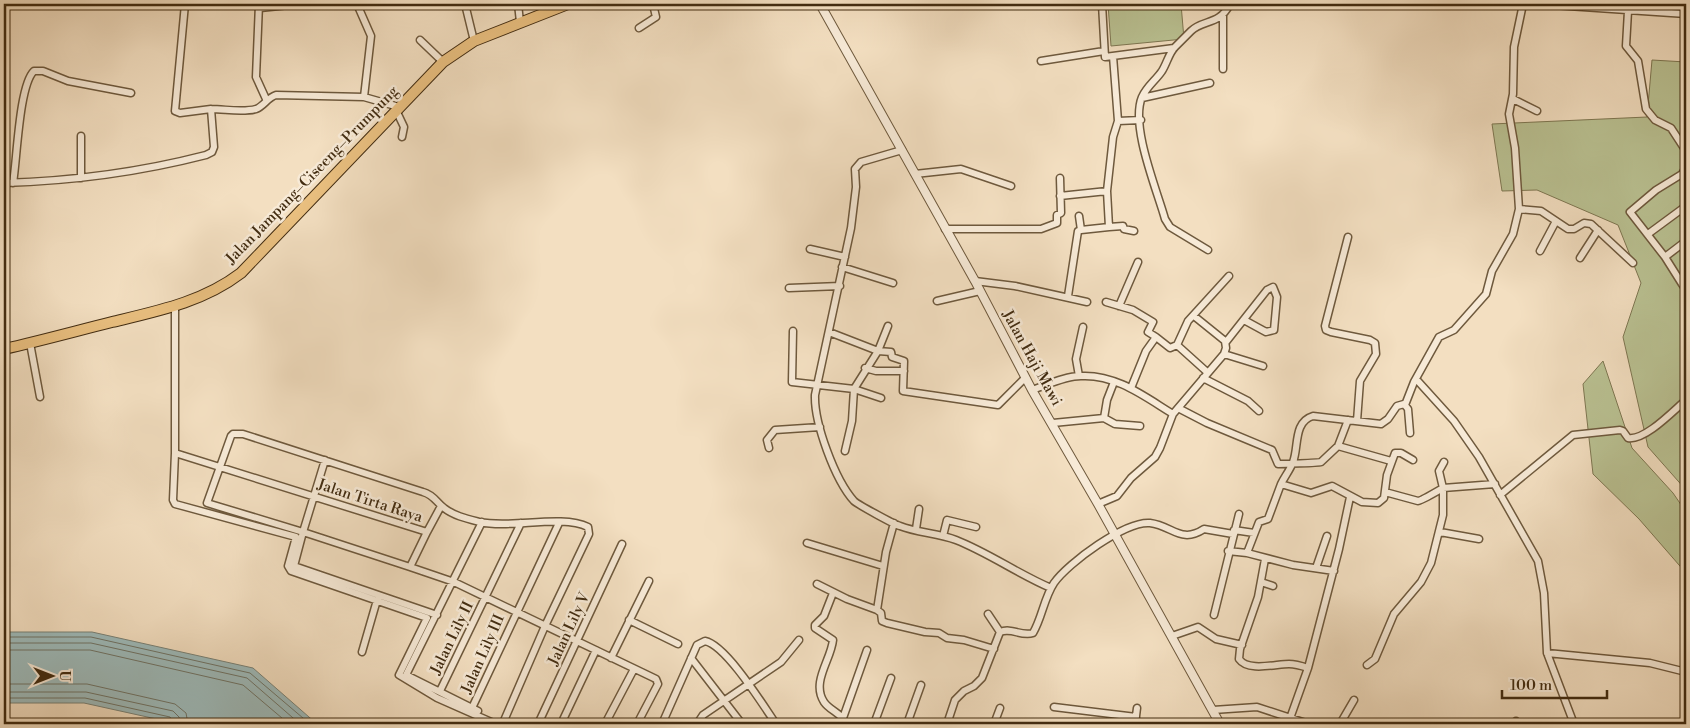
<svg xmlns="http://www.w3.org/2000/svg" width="1690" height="728" font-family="'Libre Bodoni',serif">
	<rect width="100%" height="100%" fill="#f3dfc1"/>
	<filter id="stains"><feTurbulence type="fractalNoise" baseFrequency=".004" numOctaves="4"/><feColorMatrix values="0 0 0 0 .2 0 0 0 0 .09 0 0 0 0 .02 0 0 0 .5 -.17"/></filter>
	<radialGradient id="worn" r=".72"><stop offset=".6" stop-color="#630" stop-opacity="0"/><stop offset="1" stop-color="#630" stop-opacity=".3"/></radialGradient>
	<path fill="#bac293" stroke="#7e7752" d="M1108 4H1181L1184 39 1111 46Z
		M1652 60 1686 62V490L1648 447 1623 337 1641 283 1618 225 1537 190 1502 191 1492 124 1647 117Z
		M1603 361 1632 448 1673 493 1686 512V573L1639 519 1593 474 1583 384Z"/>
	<path fill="#9ebbbb" stroke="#798277" d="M4 632H92L253 668 317 724H179L84 703H4Z"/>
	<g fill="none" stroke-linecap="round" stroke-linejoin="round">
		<path stroke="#707466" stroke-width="1" d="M4 637H91L250 673 310 724
			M4 643H91L247 678 300 724
			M4 650H90L243 685 289 724
			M4 684H87L175 704 186 713 188 724
			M4 692H86L173 711 179 717 181 724
			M4 698H85L170 717 174 724"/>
		<g stroke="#6e593d" stroke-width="9">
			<path id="minor" d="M185 4 175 111 180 113 211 109
				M259 4 256 77 266 99
				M357 4 371 36 364 97
				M465 4 474 41
				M518 4 520 22
				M1102 4 1105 57 1174 48
				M1523 4 1514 47 1513 94 1509 114 1515 148 1519 209 1541 211 1568 229H1574L1584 223 1591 224 1633 263
				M1538 4 1686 14
				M260 8 299 4
				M1628 11 1626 46 1638 61 1646 109 1655 120 1671 128 1686 151
				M639 28 656 17 653 4
				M420 40 443 62
				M1113 56 1118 121 1113 137 1107 191 1109 227 1123 226 1124 229 1134 231
				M1041 61 1104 51
				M1223 69V14
				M1142 98 1210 83
				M1513 99 1537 111
				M396 110 404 127 402 137
				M1118 121 1141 120
				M81 136V178
				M902 150 861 162 855 169 856 187 851 228 815 395C814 423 835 480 854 501 857 504 895 525 900 526 918 533 938 533 956 540 989 553 1018 574 1051 588
				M1686 167 1682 174 1686 178
				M915 174 961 169 1011 186
				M4 183C72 181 140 172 206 155L212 152 214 147 211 109C225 109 242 113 256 109 264 106 267 98 276 95L364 97 399 107
				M13 183C17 160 19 85 34 71H43L68 81 131 93
				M1060 196 1107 191
				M945 229H1041L1057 223V215L1061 213 1060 178
				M1081 230 1109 227
				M1648 234 1686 206
				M1348 237 1325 326 1326 330 1331 332 1370 340 1375 343 1376 354 1360 381 1357 421
				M810 249 845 257
				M1208 250 1170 227 1165 219C1157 190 1130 126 1142 97 1147 86 1156 80 1162 71 1167 63 1169 53 1175 47 1180 42 1186 36 1191 31 1203 19 1219 26 1230 4
				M1540 251 1556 221
				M1665 257 1686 241
				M1580 258 1598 230
				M842 267 893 283
				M975 281 1015 286 1087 302
				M1686 281 1682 284 1686 290
				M1682 284 1665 257 1630 212 1656 190 1682 174
				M789 288 840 286
				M1068 296 1078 231 1081 230 1079 216
				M937 301 980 291
				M1106 302 1133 310 1153 322 1148 332 1156 337 1146 351 1131 388
				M175 306V453L427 532 410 567 454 582 656 679 658 684 637 724
				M1119 306 1138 262
				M793 331 792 382 854 389 881 398
				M829 332 878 351 891 352 892 357 904 361 903 391 998 405 1025 378
				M1156 337 1170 348 1177 345
				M1226 342 1267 290 1273 287 1277 297 1274 330 1266 332 1244 320
				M30 343 40 397
				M1224 354 1263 366
				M865 368 876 371H904
				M1207 372 1177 345 1188 321 1229 276
				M1079 376 1076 359 1083 327
				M1203 378 1248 401 1259 411
				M1416 379 1454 421 1479 457 1538 561 1544 593 1547 653 1574 724
				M1032 390C1047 385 1065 376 1081 376 1116 374 1145 397 1173 414
				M1405 405 1414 382 1439 337 1454 330 1486 294 1492 271 1513 234 1519 209
				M1178 408 1207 423 1272 450 1278 464C1283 464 1317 463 1321 462L1338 446 1348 420
				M1104 418 1107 400 1114 382
				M1053 423 1104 418 1115 424 1140 426
				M1410 433 1408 409 1404 404 1397 406 1388 419 1381 424 1313 416C1293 422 1299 447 1293 462 1290 470 1285 476 1281 484L1311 493 1332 486 1362 502 1378 503 1384 498 1387 475 1395 453H1401L1413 460
				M1338 446 1391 461
				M769 448 767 440 775 430 820 427
				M845 451 852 421 854 389 878 351 888 326
				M175 453 173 500 175 504 296 537 288 566 291 571 427 618 399 675 437 698 496 724
				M325 460 303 532 410 567
				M1281 484 1268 519 1259 522 1247 553 1293 565 1334 571
				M1385 492 1418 501C1421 501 1441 489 1443 488L1495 484
				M1500 495 1573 435 1620 430 1623 431 1628 438C1645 441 1674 410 1686 400
				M1098 504 1117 496 1131 478 1155 457 1160 448 1173 414 1224 354 1226 348 1225 341 1194 316
				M916 529 919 509
				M1234 530 1254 533
				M427 532 441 506
				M1440 532 1479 539
				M943 536 947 520 976 527
				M807 543 883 566
				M1228 551 1247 553
				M1265 559 1258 597 1240 649 1239 659C1248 672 1276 664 1289 664 1296 664 1302 666 1308 668
				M1316 568 1327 536
				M1261 582 1273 586
				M817 584 847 599 877 610 886 552 894 523
				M833 593 824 616 815 625V628L833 640C831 660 811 682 824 702 830 711 842 713 846 724
				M877 610 881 613 882 621 887 623 925 632 939 633 947 638 964 640 994 649
				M988 614 1000 632
				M437 615 294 566 303 532 207 503 231 436 233 434H243L423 492C434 495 436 502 444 508 454 516 468 519 480 522 511 529 561 514 588 527L589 534 545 626 503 723
				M1214 615 1239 514
				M629 620 678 644
				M1172 636 1198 627 1216 639 1242 645
				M362 652 377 600
				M1547 653 1650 663 1686 672
				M611 658 649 581
				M691 658 742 724
				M1367 665 1375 659 1394 614 1421 582 1431 563 1443 515V488L1439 471 1444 462
				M440 691 521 523
				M1054 707 1136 717
				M472 708 559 523
				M1213 710 1257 707 1309 724
				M478 711 406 675 482 522
				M843 718 867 650
				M538 724 622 544
				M561 724 596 650
				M605 724 634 669
				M662 724 697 645 705 641C726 645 763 705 776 724
				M697 724 703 715 781 662 799 640
				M874 724 891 678
				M907 724 921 685
				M947 724 955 700 964 691 974 686 982 678 1000 632C1012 627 1021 637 1033 633 1042 618 1044 598 1054 583 1068 563 1125 521 1150 523 1173 526 1181 544 1204 529L1233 534
				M994 724 1000 708
				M1135 724 1137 708
				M1288 724 1308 668 1339 549 1350 497
				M1340 724 1354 700
				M1516 724V721"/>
		</g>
		<g stroke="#6e593d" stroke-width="10">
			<path id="tertiary" d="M820 4 975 281 1032 390 1098 504 1220 724"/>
		</g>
		<g stroke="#422c11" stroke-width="12">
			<path id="primary" d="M4 349C40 341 76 331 112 322 158 311 203 302 241 273L443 62 474 41 568 4"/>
		</g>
		<use href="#minor" stroke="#f7ead7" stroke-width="6"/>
		<use href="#tertiary" stroke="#f7ead7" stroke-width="8"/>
		<use href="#primary" stroke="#eac080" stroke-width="10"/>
	</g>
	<g text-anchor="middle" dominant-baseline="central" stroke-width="5" stroke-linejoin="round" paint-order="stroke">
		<g font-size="15" fill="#422c11" stroke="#f7ead7">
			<text transform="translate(312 175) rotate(-46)">Jalan Jampang–Ciseeng–Prumpung</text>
			<text transform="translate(1032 358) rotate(61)">Jalan Haji Mawi</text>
			<text transform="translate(370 501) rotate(18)">Jalan Tirta Raya</text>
			<text transform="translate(569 629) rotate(-65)">Jalan Lily V</text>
			<text transform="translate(452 638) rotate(-64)">Jalan Lily II</text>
			<text transform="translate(483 654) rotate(-66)">Jalan Lily III</text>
		</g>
	</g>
	<rect width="1690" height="728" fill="none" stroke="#f3dfc1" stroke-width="20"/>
	<rect x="5" y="5" width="1680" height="718" fill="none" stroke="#422c11" stroke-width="2.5"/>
	<rect x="10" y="10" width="1670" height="708" fill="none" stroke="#422c11"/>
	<g transform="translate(52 676) rotate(90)" stroke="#f7ead7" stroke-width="4" paint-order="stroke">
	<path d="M0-4L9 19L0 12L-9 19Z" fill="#422c11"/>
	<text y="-8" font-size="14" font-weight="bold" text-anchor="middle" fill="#422c11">U</text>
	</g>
	<path d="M1502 690v8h105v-8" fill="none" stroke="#422c11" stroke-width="2.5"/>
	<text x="1510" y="690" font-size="15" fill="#422c11" stroke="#f7ead7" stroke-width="4" paint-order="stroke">100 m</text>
	<rect width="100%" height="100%" filter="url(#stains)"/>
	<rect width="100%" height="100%" fill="url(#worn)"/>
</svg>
